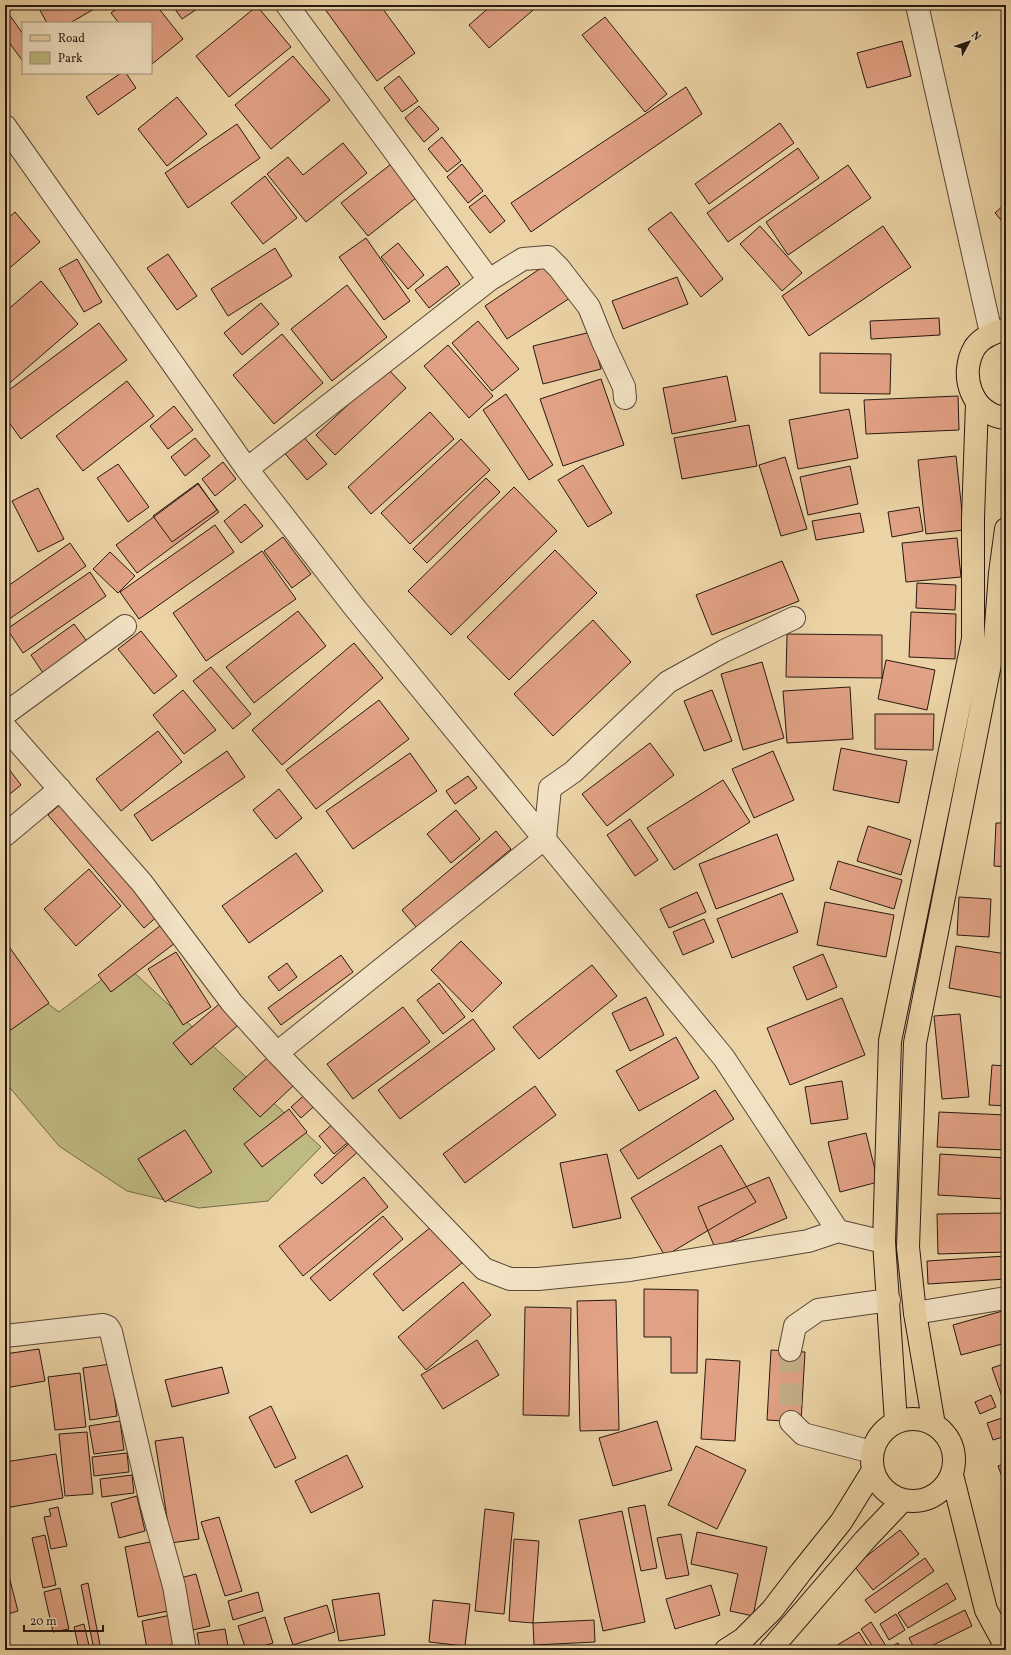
<svg xmlns="http://www.w3.org/2000/svg" width="1011" height="1655" font-family="Vollkorn,serif">
	<rect width="100%" height="100%" fill="#ebd3a5"/>
	<filter id="stains"><feTurbulence type="fractalNoise" baseFrequency=".005" numOctaves="4"/><feColorMatrix values="0 0 0 0 .2 0 0 0 0 .09 0 0 0 0 .02 0 0 0 .5 -.17"/></filter>
	<radialGradient id="worn" r=".72"><stop offset=".6" stop-color="#630" stop-opacity="0"/><stop offset="1" stop-color="#630" stop-opacity=".3"/></radialGradient>
	<path fill="#bfba81" stroke="#736949" d="M124 963 321 1147 268 1201 199 1208 127 1191 59 1146 5 1082V972L59 1012Z"/>
	<path fill="#e1a184" stroke="#271811" d="M37 5H101L70 23H47Z
		M122 5H156L183 39 152 64 151 23H119L111 13Z
		M172 5H203L182 19Z
		M322 5H380L415 53 377 81Z
		M492 5H539L489 48 469 25Z
		M257 6 291 47 229 97 196 56Z
		M6 10 23 34V59L22 60 5 37Z
		M605 17 667 94 645 112 582 35Z
		M902 41 911 76 867 88 857 53Z
		M293 56 330 100 271 149 235 105Z
		M121 73H126L136 88 98 115 86 97Z
		M399 76 418 101 402 112 384 88Z
		M686 87 702 114 531 232 511 203Z
		M177 97 207 134 167 166 138 129Z
		M419 106 439 129 424 142 405 118Z
		M780 123 794 143 709 204 695 184Z
		M237 124 260 158 188 208 165 173Z
		M442 137 461 161 447 172 428 149Z
		M343 143 367 173 306 222 267 174 288 157 303 175Z
		M798 148 819 178 728 242 707 213Z
		M395 161 421 194 368 236 341 203Z
		M462 164 483 191 468 203 447 177Z
		M848 165 871 198 788 255 766 222Z
		M265 176 297 218 263 244 231 203Z
		M485 195 505 221 490 233 469 207Z
		M1006 203V226L995 213Z
		M15 212 40 242 5 272V221Z
		M671 212 723 279 701 297 648 229Z
		M760 226 802 273 782 291 740 244Z
		M883 226 911 267 809 336 782 296Z
		M366 238 410 301 384 320 339 257Z
		M398 243 424 275 408 289 381 257Z
		M275 248 292 276 228 316 211 289Z
		M168 254 197 296 177 310 147 268Z
		M77 259 102 302 84 312 59 269Z
		M547 264 570 298 507 339 485 306Z
		M447 266 460 284 429 308 415 290Z
		M677 277 688 304 623 329 612 301Z
		M41 281 78 324 5 387V312Z
		M347 285 387 337 332 381 291 329Z
		M261 303 279 324 242 355 224 333Z
		M939 318 940 335 871 339 870 321Z
		M478 321 519 369 492 391 452 343Z
		M99 323 127 360 21 439 5 417V393Z
		M591 332 601 369 543 384 533 346Z
		M282 334 323 383 274 424 233 375Z
		M448 345 493 396 469 418 424 366Z
		M820 353 891 354 890 394 820 393Z
		M387 368 406 388 335 455 316 435Z
		M727 376 736 421 672 434 663 388Z
		M601 379 624 445 563 466 540 399Z
		M127 381 154 416 83 471 56 436Z
		M506 394 553 465 529 480 483 410Z
		M958 396 959 430 866 434 864 400Z
		M174 406 193 430 168 449 150 426Z
		M849 409 858 458 798 469 789 420Z
		M430 412 454 439 371 514 348 487Z
		M749 425 757 466 682 479 674 438Z
		M302 435 327 464 307 480 283 451Z
		M195 438 210 456 185 476 171 457Z
		M461 439 490 470 410 544 381 513Z
		M956 456 964 530 926 534 918 460Z
		M785 457 807 529 781 536 759 465Z
		M223 462 236 479 215 496 202 479Z
		M118 464 149 507 128 522 97 478Z
		M583 465 612 513 588 527 558 480Z
		M850 466 858 504 808 515 800 477Z
		M486 478 500 492 427 563 413 549Z
		M198 483 217 510 172 542 153 516Z
		M198 484 219 512 137 573 116 545Z
		M514 487 557 531 451 635 408 591Z
		M38 488 64 539 38 552 12 501Z
		M245 504 263 526 241 543 224 521Z
		M919 507 923 531 892 537 888 512Z
		M860 513 864 532 816 540 812 521Z
		M215 525 234 552 139 619 120 592Z
		M283 537 311 574 292 588 264 551Z
		M957 538 961 577 906 582 902 543Z
		M70 543 86 566 5 622V588Z
		M555 550 597 593 509 680 467 637Z
		M262 551 296 599 206 661 173 613Z
		M110 552 135 576 118 593 93 569Z
		M782 561 799 601 712 635 696 595Z
		M90 572 106 596 23 653 7 629Z
		M917 583 956 585 955 610 916 608Z
		M298 611 326 646 254 703 226 667Z
		M911 612 956 614 955 659 909 657Z
		M593 620 631 662 553 736 514 694Z
		M74 624 89 644 45 676 31 655Z
		M141 631 177 676 154 694 118 649Z
		M787 634 882 635V678L786 677Z
		M354 643 383 678 282 765 252 730Z
		M886 660 935 670 927 710 878 699Z
		M762 662 784 738 743 750 721 674Z
		M211 667 251 714 233 729 193 681Z
		M850 687 853 739 787 743 783 691Z
		M183 690 216 730 184 754 153 715Z
		M712 690 732 741 704 751 684 701Z
		M379 700 409 739 316 809 286 770Z
		M875 714H934L933 750 875 749Z
		M158 731 182 762 121 811 96 779Z
		M650 743 674 775 607 826 582 794Z
		M841 748 907 761 899 803 833 790Z
		M227 751 245 777 152 841 134 815Z
		M773 751 794 800 754 818 732 769Z
		M410 753 437 791 353 849 326 811Z
		M5 764 21 785 5 798Z
		M468 776 477 788 455 804 446 791Z
		M723 780 750 822 674 870 647 828Z
		M279 789 302 818 276 839 253 810Z
		M64 801 160 914 144 928 48 815Z
		M456 810 480 839 451 863 427 834Z
		M630 819 658 860 635 876 607 835Z
		M996 823H1006V867L994 866Z
		M868 826 911 840 901 875 857 861Z
		M496 831 511 849 417 928 402 910Z
		M777 834 794 880 716 909 699 864Z
		M296 853 323 891 249 943 222 906Z
		M838 861 902 880 894 909 830 889Z
		M89 869 121 906 76 946 44 909Z
		M697 892 706 912 669 928 660 909Z
		M782 893 798 932 732 958 717 919Z
		M959 897 991 899 989 937 957 935Z
		M825 902 894 915 886 957 817 945Z
		M704 919 714 942 683 955 673 932Z
		M161 925 175 943 111 992 98 975Z
		M5 941 49 1003 5 1034Z
		M461 941 502 983 472 1012 431 970Z
		M956 946 1006 954 1005 998 949 988Z
		M176 952 211 1007 183 1025 148 969Z
		M823 954 837 987 807 1000 793 967Z
		M341 955 353 972 281 1025 268 1008Z
		M287 963 297 977 279 991 268 977Z
		M592 965 617 996 539 1059 513 1027Z
		M439 983 465 1017 443 1034 417 1000Z
		M646 997 664 1035 630 1051 612 1013Z
		M842 998 865 1055 790 1085 767 1028Z
		M224 1000 242 1022 191 1065 173 1043Z
		M403 1007 430 1042 353 1099 327 1064Z
		M960 1014 969 1097 942 1099 934 1016Z
		M473 1019 495 1049 400 1119 378 1090Z
		M676 1037 699 1078 639 1111 616 1071Z
		M267 1058 293 1086 260 1117 233 1089Z
		M992 1065 1006 1066V1106L989 1105Z
		M842 1081 848 1119 811 1124 805 1087Z
		M535 1086 556 1115 465 1183 443 1154Z
		M715 1090 734 1119 638 1179 620 1150Z
		M309 1091 319 1102 301 1118 291 1107Z
		M289 1109 307 1132 262 1167 244 1144Z
		M939 1112 1006 1115V1150L937 1147Z
		M335 1122 351 1140 334 1154 319 1136Z
		M185 1130 212 1172 165 1202 138 1159Z
		M866 1133 878 1182 840 1192 828 1142Z
		M354 1139 362 1148 322 1184 314 1175Z
		M721 1145 756 1202 665 1256 631 1198Z
		M607 1154 621 1218 573 1228 560 1163Z
		M940 1154 1006 1158V1199L938 1195Z
		M364 1177 388 1207 303 1276 279 1246Z
		M769 1177 787 1218 715 1248 698 1207Z
		M1006 1213V1252L938 1254 937 1214Z
		M383 1216 403 1239 330 1301 310 1278Z
		M431 1227 462 1263 403 1311 373 1274Z
		M1006 1256V1279L928 1284 927 1261Z
		M463 1282 491 1315 426 1370 398 1337Z
		M644 1289 698 1290 697 1373H671V1337H644Z
		M616 1300 619 1430 580 1431 577 1301Z
		M525 1307 571 1308 569 1416 523 1415Z
		M1006 1310V1343L961 1355 953 1325Z
		M477 1340 499 1375 443 1409 421 1375Z
		M39 1349 45 1381 5 1388V1354Z
		M771 1350 805 1352 801 1422 767 1420Z
		M706 1359 740 1361 735 1441 701 1439Z
		M1006 1363V1408L992 1368Z
		M110 1364 117 1416 90 1420 83 1368Z
		M222 1367 229 1393 172 1407 165 1380Z
		M80 1373 86 1427 55 1430 48 1377Z
		M991 1395 996 1407 980 1414 975 1402Z
		M271 1406 296 1458 275 1468 249 1417Z
		M1005 1417 1006 1436 993 1440 987 1423Z
		M120 1421 124 1450 94 1454 89 1426Z
		M657 1421 672 1470 613 1486 599 1438Z
		M87 1432 93 1494 65 1496 59 1434Z
		M183 1437 199 1539 171 1543 155 1441Z
		M696 1446 746 1470 717 1529 668 1505Z
		M127 1453 129 1472 94 1476 92 1457Z
		M56 1454 63 1498 5 1508V1462Z
		M347 1455 363 1487 311 1513 295 1481Z
		M1006 1464V1488L998 1466Z
		M132 1475 134 1493 102 1497 100 1479Z
		M137 1496 145 1531 119 1538 111 1503Z
		M645 1505 657 1568 641 1571 628 1508Z
		M58 1507 67 1546 51 1549 44 1517 51 1516 49 1509Z
		M485 1509 514 1513 504 1614 475 1611Z
		M622 1511 645 1622 603 1631 579 1520Z
		M219 1517 242 1591 225 1596 201 1522Z
		M900 1530 919 1554 873 1590 854 1566Z
		M697 1532 767 1547 753 1616 730 1611 738 1574 691 1564Z
		M681 1534 689 1575 666 1579 657 1538Z
		M45 1535 56 1585 43 1588 32 1538Z
		M514 1539 539 1541 533 1623 509 1621Z
		M155 1541 168 1611 138 1617 125 1547Z
		M925 1558 934 1571 875 1613 865 1600Z
		M5 1561 18 1611 5 1615Z
		M196 1574 210 1626 193 1630 180 1578Z
		M88 1583 101 1650H94L81 1585Z
		M947 1583 956 1599 908 1628 898 1613Z
		M711 1585 720 1615 675 1629 666 1599Z
		M60 1588 69 1629 53 1632 44 1592Z
		M258 1592 263 1611 233 1620 228 1601Z
		M379 1593 385 1635 339 1641 332 1600Z
		M433 1600 470 1604 465 1646 429 1642Z
		M327 1605 335 1632 293 1645 284 1618Z
		M965 1610 972 1626 923 1650H915L909 1638Z
		M896 1614 905 1630 889 1640 880 1624Z
		M171 1615 177 1644 147 1649 142 1621Z
		M265 1617 273 1643 251 1650H246L238 1626Z
		M594 1620 595 1642 534 1645 533 1623Z
		M871 1622 886 1646 881 1650H875L861 1629Z
		M84 1624 90 1650H79L74 1627Z
		M225 1629 228 1646 200 1650 197 1633Z
		M859 1632 870 1650H829Z
		M898 1643 902 1650 887 1649Z"/>
	<g fill="none" stroke-linecap="round" stroke-linejoin="round">
		<path stroke="#c4ae87" stroke-width="22" stroke-dasharray="22 11" stroke-linecap="butt" d="M790 1350 791 1422"/>
		<g stroke="#584736" stroke-width="24">
			<path id="minor" d="M287 5 489 280
				M917 5 991 333
				M5 126 247 469 355 608 724 1058 838 1231
				M247 469 489 280 523 259 548 257 559 268 589 307 603 342 624 387 625 398
				M5 714 125 626
				M5 727 142 883 232 1003 277 1053 484 1269 510 1279H538L630 1270 808 1241 838 1231 884 1242
				M5 835 60 789
				M277 1053 545 838 550 788 573 772 668 682 724 651 794 618
				M915 1313 1006 1298
				M5 1336 103 1325 108 1327 111 1332 151 1503 174 1586 185 1650
				M790 1350 795 1326 818 1310 889 1300
				M791 1422 803 1434 872 1452"/>
		</g>
		<g stroke="#271811" stroke-width="24">
			<path id="major" d="M1006 329C995 332 982 337 975 347 958 375 972 415 1006 418
				M872 1460a41 41 0 1 1 82 0a41 41 0 1 1-82 0Z
				M896 1422 884 1242 890 1041 973 639V518L977 403
				M934 1425 915 1313 908 1247 915 1043 995 639 1000 573 1006 529
				M952 1475 986 1610 1006 1647
				M726 1650 743 1639 772 1610 801 1572 841 1522 872 1472
				M770 1650 865 1540 902 1501"/>
		</g>
		<use href="#minor" stroke="#f2e2c4" stroke-width="22"/>
		<use href="#major" stroke="#ebd3a5" stroke-width="22"/>
	</g>
	<rect width="1011" height="1655" fill="none" stroke="#ebd3a5" stroke-width="20"/>
	<rect x="6" y="6" width="999" height="1643" fill="none" stroke="#271811" stroke-width="2"/>
	<rect x="10" y="10" width="991" height="1635" fill="none" stroke="#271811"/>
	<rect x="22" y="22" width="130" height="52" fill="#f2e2c4" stroke="#a1917c"/>
	<rect x="30" y="35" width="20" height="6" fill="#ebd3a5" stroke="#a1917c"/>
	<text x="58" y="42" font-size="12" fill="#271811">Road</text>
	<rect x="30" y="52" width="20" height="12" fill="#bfba81" stroke="#a1917c"/>
	<text x="58" y="62" font-size="12" fill="#271811">Park</text>
	<g transform="translate(969 42) rotate(50)" stroke="#f2e2c4" stroke-width="3" paint-order="stroke">
	<path d="M0-3L7 15L0 10L-7 15Z" fill="#271811"/>
	<text y="-6" font-size="11" font-weight="bold" text-anchor="middle" fill="#271811">N</text>
	</g>
	<path d="M24 1625v6h79v-6" fill="none" stroke="#271811" stroke-width="2"/>
	<text x="30" y="1625" font-size="12" fill="#271811" stroke="#f2e2c4" stroke-width="3" paint-order="stroke">20 m</text>
	<rect width="100%" height="100%" filter="url(#stains)"/>
	<rect width="100%" height="100%" fill="url(#worn)"/>
</svg>
